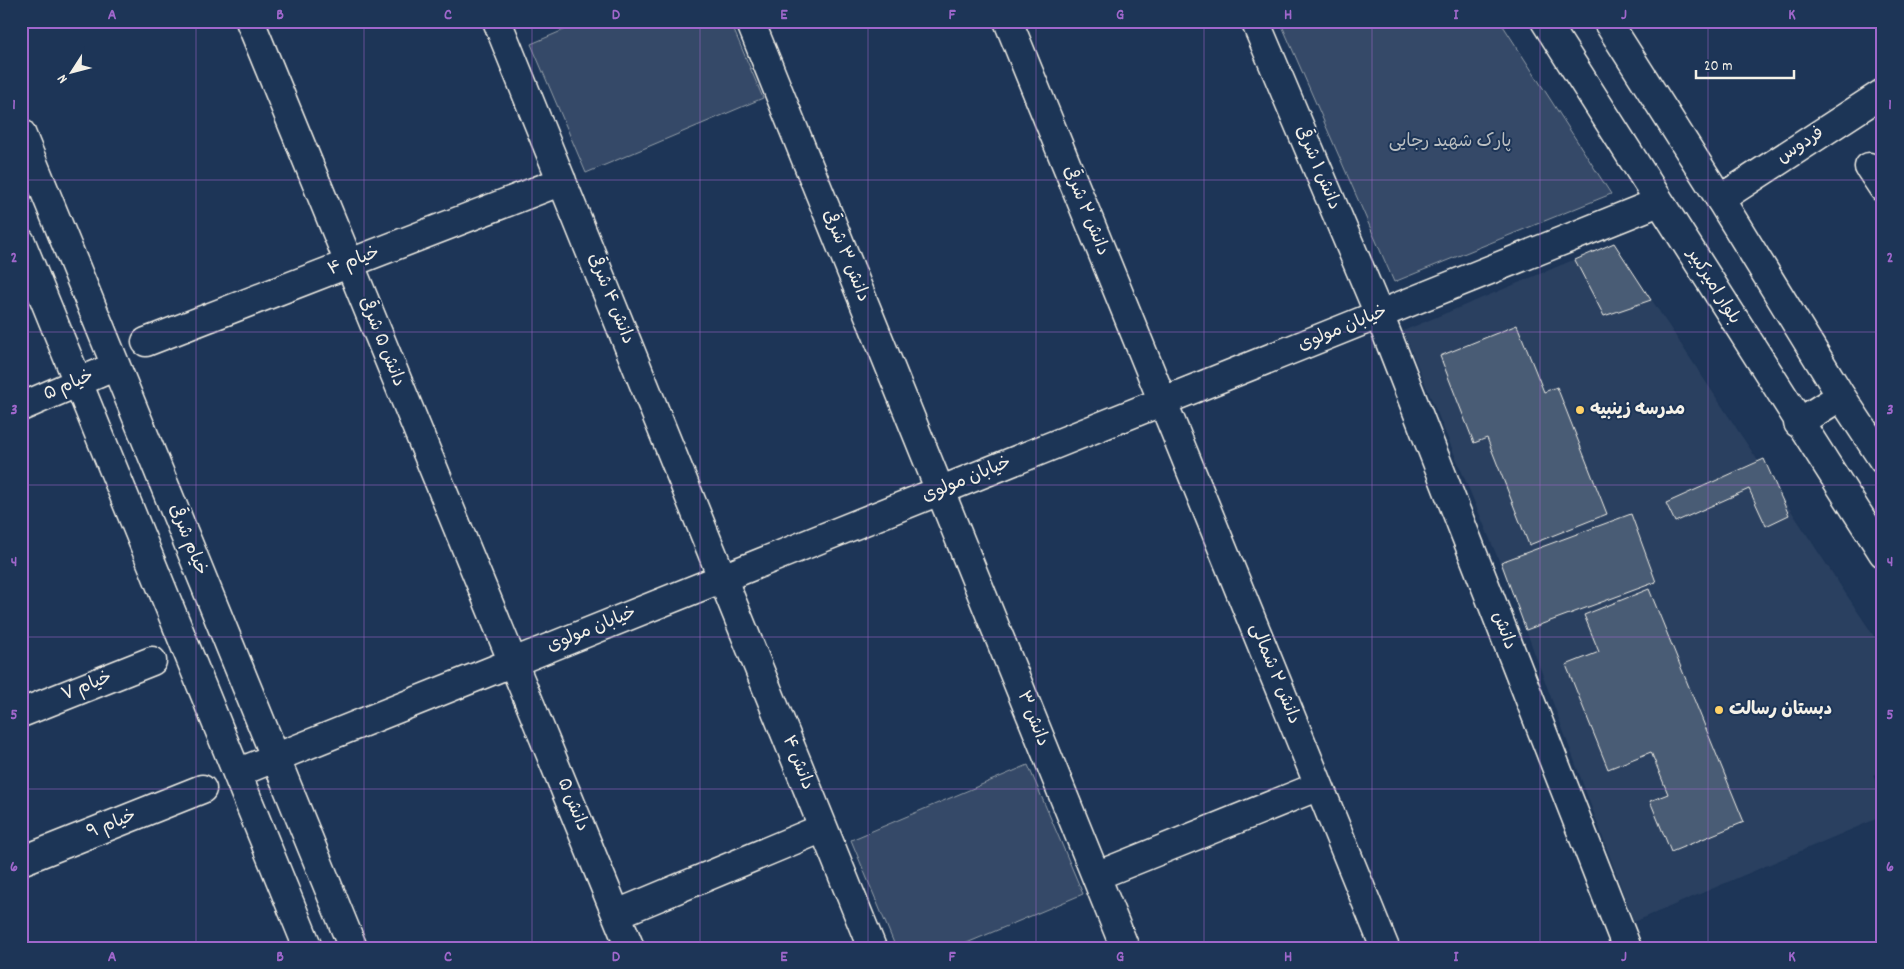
<svg xmlns="http://www.w3.org/2000/svg" width="1904" height="969" font-family="Dekko,'Playpen Sans Arabic',sans-serif">
	<rect width="100%" height="100%" fill="#1d3557"/>
	<filter id="ink" filterUnits="userSpaceOnUse"><feTurbulence type="fractalNoise" baseFrequency=".02" numOctaves="2"/><feDisplacementMap in="SourceGraphic" scale="10" xChannelSelector="R" yChannelSelector="G"/><feConvolveMatrix kernelMatrix="1 2 1 2 8 2 1 2 1" color-interpolation-filters="sRGB"/></filter>
	<g filter="url(#ink)">
		<path fill="#2a4060" d="M1614 243 1883 650V771L1873 775 1883 801V816L1634 922 1512 592 1403 331Z"/>
		<path fill="#354a67" stroke="#949ea8" d="M585 21H730L763 98 586 173 531 44Z
			M1280 21H1500L1611 194 1394 282Z
			M1028 765 1083 894 955 948H896L851 840Z"/>
		<path fill="#485b74" stroke="#f4f1e8" d="M1614 243 1651 300 1604 316 1575 260Z
			M1517 325 1544 392 1557 387 1607 514 1529 545 1487 438 1474 443 1440 356Z
			M1764 459 1789 515 1766 526 1749 489 1675 522 1666 503Z
			M1631 514 1656 582 1526 630 1501 562Z
			M1649 589 1744 822 1671 852 1650 801 1668 794 1651 752 1608 769 1566 665 1599 652 1584 615Z"/>
		<g fill="none" stroke-linecap="round" stroke-linejoin="round">
			<g stroke="#f4f1e8" stroke-width="31">
				<path id="minor" d="M250 21 630 948
					M497 21 872 948
					M750 21 1125 948
					M1008 21 1385 948
					M1255 21 1379 314 1627 948
					M21 133 353 948
					M1869 167 1883 188
					M1720 199 1883 93
					M21 242 308 948
					M146 342 562 181
					M21 407 116 366
					M21 713 152 661
					M237 773 1659 202
					M21 861 202 789
					M1096 876 1319 786
					M617 914 823 828"/>
			</g>
			<g stroke="#f4f1e8" stroke-width="31">
				<path id="major" d="M1545 21 1883 553
					M1607 21 1720 199 1841 396 1883 460
					M1798 423 1841 396"/>
			</g>
			<use href="#minor" stroke="#1d3557" stroke-width="28"/>
			<use href="#major" stroke="#1d3557" stroke-width="28"/>
		</g>
	</g>
	<path fill="none" stroke="#9f67cb" stroke-width="1" stroke-opacity="0.55" d="M196 21V948M364 21V948M532 21V948M700 21V948M868 21V948M1036 21V948M1204 21V948M1372 21V948M1540 21V948M1708 21V948M21 180H1883M21 332H1883M21 485H1883M21 637H1883M21 789H1883"/>
	<g fill="#ffd166" stroke="#1d3557" stroke-width="2">
		<circle cx="1580" cy="410" r="5"/>
		<circle cx="1719" cy="710" r="5"/>
	</g>
	<g text-anchor="middle" dominant-baseline="central" stroke-width="4" stroke-linejoin="round" paint-order="stroke">
		<g font-size="18" fill="#bbbfc1" stroke="#1d3557">
			<text x="1450" y="142">پارک شهید رجایی</text>
		</g>
		<g font-size="18" fill="#f4f1e8" stroke="#1d3557">
			<text transform="translate(1801 146) rotate(-33)">فردوس</text>
			<text transform="translate(1317 168) rotate(67)">دانش ۱ شرقی</text>
			<text transform="translate(1085 211) rotate(68)">دانش ۲ شرقی</text>
			<text transform="translate(845 256) rotate(68)">دانش ۳ شرقی</text>
			<text transform="translate(354 262) rotate(-21)">خیام ۴</text>
			<text transform="translate(1713 287) rotate(58)">بلوار امیرکبیر</text>
			<text transform="translate(610 299) rotate(68)">دانش ۴ شرقی</text>
			<text transform="translate(1343 329) rotate(-22)">خیابان مولوی</text>
			<text transform="translate(381 342) rotate(68)">دانش ۵ شرقی</text>
			<text transform="translate(69 386) rotate(-23)">خیام ۵</text>
			<text transform="translate(967 480) rotate(-22)">خیابان مولوی</text>
			<text transform="translate(187 540) rotate(68)">خیام شرقی</text>
			<text transform="translate(592 630) rotate(-22)">خیابان مولوی</text>
			<text transform="translate(1503 631) rotate(69)">دانش</text>
			<text transform="translate(1274 674) rotate(68)">دانش ۲ شمالی</text>
			<text transform="translate(87 687) rotate(-22)">خیام ۷</text>
			<text transform="translate(1032 719) rotate(68)">دانش ۳</text>
			<text transform="translate(797 763) rotate(68)">دانش ۴</text>
			<text transform="translate(572 805) rotate(68)">دانش ۵</text>
			<text transform="translate(112 825) rotate(-22)">خیام ۹</text>
		</g>
		<g font-size="18" font-weight="bold" fill="#f4f1e8" stroke="#1d3557" text-anchor="start">
			<text x="1590" y="410">مدرسه زینبیه</text>
			<text x="1729" y="710">دبستان رسالت</text>
		</g>
	</g>
	<rect width="1904" height="969" fill="none" stroke="#1d3557" stroke-width="55"/>
	<g transform="translate(72 72) rotate(234)" stroke="#1d3557" stroke-width="4" paint-order="stroke">
	<path d="M0-4L9 19L0 12L-9 19Z" fill="#f4f1e8"/>
	<text y="-8" font-size="14" font-weight="bold" text-anchor="middle" fill="#f4f1e8">N</text>
	</g>
	<path d="M1696 70v8h98v-8" fill="none" stroke="#f4f1e8" stroke-width="2.5"/>
	<text x="1704" y="70" font-size="15" fill="#f4f1e8" stroke="#1d3557" stroke-width="4" paint-order="stroke">20 m</text>
	<rect x="28" y="28" width="1848" height="914" fill="none" stroke="#9f67cb" stroke-width="2"/>
	<g font-size="16" text-anchor="middle" font-weight="bold" fill="#9f67cb">
		<text x="112" y="19">A</text>
		<text x="280" y="19">B</text>
		<text x="448" y="19">C</text>
		<text x="616" y="19">D</text>
		<text x="784" y="19">E</text>
		<text x="952" y="19">F</text>
		<text x="1120" y="19">G</text>
		<text x="1288" y="19">H</text>
		<text x="1456" y="19">I</text>
		<text x="1624" y="19">J</text>
		<text x="1792" y="19">K</text>
		<text x="14" y="109">1</text>
		<text x="1890" y="109">1</text>
		<text x="14" y="262">2</text>
		<text x="1890" y="262">2</text>
		<text x="14" y="414">3</text>
		<text x="1890" y="414">3</text>
		<text x="14" y="566">4</text>
		<text x="1890" y="566">4</text>
		<text x="14" y="719">5</text>
		<text x="1890" y="719">5</text>
		<text x="14" y="871">6</text>
		<text x="1890" y="871">6</text>
		<text x="112" y="961">A</text>
		<text x="280" y="961">B</text>
		<text x="448" y="961">C</text>
		<text x="616" y="961">D</text>
		<text x="784" y="961">E</text>
		<text x="952" y="961">F</text>
		<text x="1120" y="961">G</text>
		<text x="1288" y="961">H</text>
		<text x="1456" y="961">I</text>
		<text x="1624" y="961">J</text>
		<text x="1792" y="961">K</text>
	</g>
</svg>
